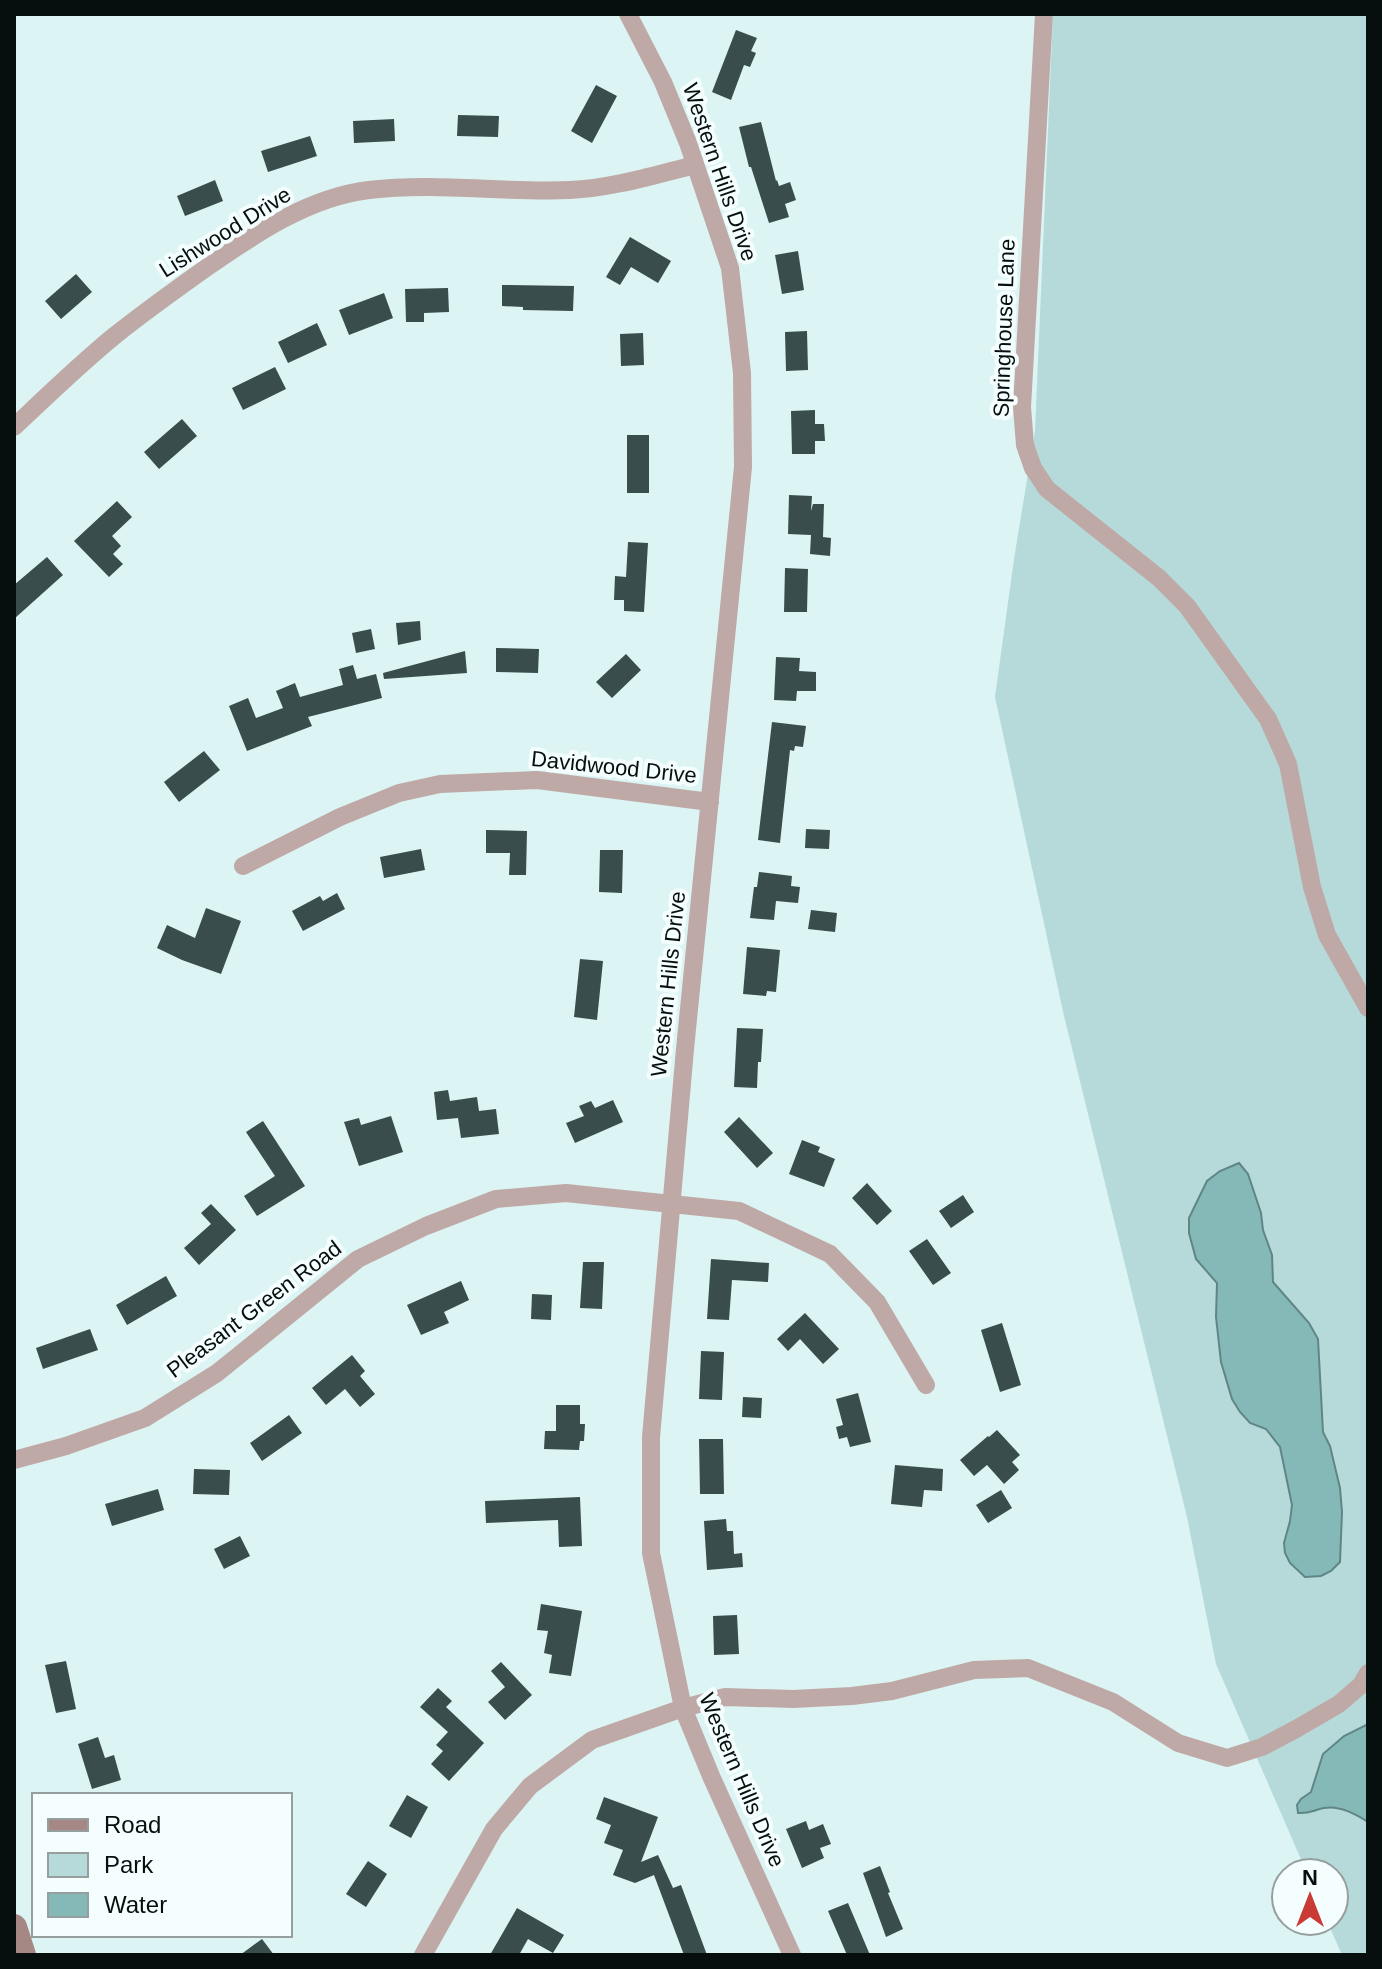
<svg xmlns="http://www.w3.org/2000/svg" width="1382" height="1969" font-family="Arial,sans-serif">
	<rect width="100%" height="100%" fill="#dcf4f4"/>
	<path fill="#b6dada" d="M1053 14H1368V1955H1342L1327 1921H1334V1873H1307L1216 1664 1187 1517 1064 1016 995 697 1014 559 1035 431Z"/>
	<path fill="#85b9b8" stroke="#5f8685" stroke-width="2" d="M1239 1163 1248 1174 1261 1213 1263 1230 1272 1255 1273 1282 1309 1323 1318 1339 1323 1432 1330 1446 1340 1488 1342 1512 1340 1562 1331 1571 1321 1576 1305 1577 1290 1563 1285 1553 1284 1543 1290 1521 1292 1505 1280 1447 1266 1429 1250 1423 1240 1412 1232 1399 1221 1362 1216 1317 1217 1283 1196 1259 1189 1233V1218L1207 1181 1220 1171Z
		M1368 1724V1822C1356 1814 1339 1805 1324 1808 1313 1810 1310 1814 1298 1813L1297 1805 1301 1799 1311 1792 1323 1754 1344 1736Z"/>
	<path fill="#384d4c" d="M736 30 757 38 751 51 756 53 750 67 744 65 731 100 712 92Z
		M596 85 617 96 592 143 571 131Z
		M458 115 499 116 498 137 457 136Z
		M394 119 395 141 354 143 353 121Z
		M761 122 776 181 777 180 779 186 790 182 796 200 785 204 789 217 769 223 751 167H749L739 127Z
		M310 136 317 156 268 172 261 151Z
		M215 180 223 201 185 216 177 196Z
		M630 237 671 261 658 283 631 267 620 285 606 277Z
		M798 251 804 290 782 294 775 255Z
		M76 274 92 292 61 319 45 301Z
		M502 285 574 286 573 311 523 310V307L502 306Z
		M448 288 449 312 424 313V322H406L405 289Z
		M384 293 393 318 349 335 339 310Z
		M317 323 327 345 288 363 278 342Z
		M807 331 808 370 786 371 785 332Z
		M643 333 644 365 621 366 620 334Z
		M275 367 286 389 243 410 232 388Z
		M815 410V424H824L825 441H815V454H792L791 411Z
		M182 419 197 436 159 469 144 452Z
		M627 435H649V493H627Z
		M789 495 812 496 811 511 813 504H824L823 537 831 538 830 556 810 554 811 535 788 534Z
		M117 501 132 517 112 536 121 546 113 554 123 564 109 577 74 541Z
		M628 542 648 543 644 612 624 611V600H614L615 576 626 577Z
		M47 557 63 575 14 619V585Z
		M785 568 808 569 807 612H784Z
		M420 621 421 640 398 645 396 623Z
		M371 629 375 649 356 653 352 633Z
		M496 648 539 649 538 673 496 672Z
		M465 651 467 673 384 679 383 673Z
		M626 654 641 670 612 698 596 682Z
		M776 657 800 658 799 671 816 672V691H797L796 701 774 700Z
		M353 665 357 679 376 674 382 698 308 717 312 726 247 751 229 706 248 698 256 718 283 708 276 691 295 683 300 697 343 685 339 669Z
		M772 722 806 726 803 747 795 746 794 751 790 750 780 843 758 840Z
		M204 751 220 770 179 802 164 782Z
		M806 829 830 830 829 849 805 848Z
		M486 830 527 831 526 875H509L510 853H486Z
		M421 849 425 870 384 878 380 857Z
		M600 850H623L622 893 599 892Z
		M759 872 792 876 791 886 800 887 798 903 776 901 774 920 750 918 754 887H757Z
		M337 893 345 909 303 931 292 911 320 896 323 901Z
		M206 908 241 921 221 974 182 960 157 948 167 925 195 938Z
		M811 910 837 913 835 932 808 929Z
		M747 947 780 950 776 992 767 991 766 996 743 994Z
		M580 959 603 961 597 1020 574 1017Z
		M737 1028 763 1029 761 1062H758L757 1088 734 1087Z
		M448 1090 450 1101 477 1097 479 1111 496 1109 499 1134 461 1138 458 1118 437 1120 434 1092Z
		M613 1100 623 1122 575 1143 566 1123 584 1116 579 1106 591 1101 595 1108Z
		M391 1116 403 1152 359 1166 344 1122 359 1118 361 1125Z
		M739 1117 773 1153 757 1168 724 1132Z
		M263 1121 305 1186 257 1216 244 1196 275 1176 246 1132Z
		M802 1140 820 1147 818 1152 835 1159 824 1187 789 1174Z
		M867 1183 892 1211 877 1225 852 1198Z
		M963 1195 974 1212 951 1228 939 1211Z
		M211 1204 236 1230 199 1265 184 1248 211 1224 201 1213Z
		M927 1239 951 1273 933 1285 909 1251Z
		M711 1259 769 1263 768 1282 732 1280 729 1320 707 1319Z
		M583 1262H604L602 1309 580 1308Z
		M166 1276 177 1296 127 1325 116 1305Z
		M461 1281 469 1300 444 1312 449 1323 421 1335 407 1305Z
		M532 1294 552 1295 551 1320 531 1319Z
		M805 1313 839 1349 823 1364 800 1339 788 1351 777 1339Z
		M1002 1323 1021 1385 1000 1392 981 1330Z
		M90 1329 98 1350 43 1369 36 1348Z
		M701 1351 724 1352 722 1400 699 1399Z
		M352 1355 365 1371 360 1376 375 1394 360 1407 345 1389 326 1405 312 1388Z
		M858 1393 871 1442 850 1447 847 1437 839 1439 836 1427 843 1425 836 1399Z
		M743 1397 762 1398 761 1418 742 1417Z
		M556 1405H580V1424H585L584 1441H580L579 1450 544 1449 545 1431H556Z
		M289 1415 302 1433 262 1461 250 1443Z
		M997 1430 1020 1455 1012 1462 1019 1470 1004 1484 987 1465 974 1476 960 1460 988 1436 989 1437Z
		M699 1439H723L724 1494H700Z
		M895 1465 943 1469 942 1491 924 1490 922 1507 891 1504Z
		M194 1469 230 1470 229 1495 193 1494Z
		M158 1489 164 1510 112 1526 105 1504Z
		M1001 1490 1012 1508 988 1523 976 1505Z
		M580 1497 582 1546 559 1547 558 1520 486 1523 485 1501Z
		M726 1519 727 1531H733L734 1554 742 1553 743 1567 707 1570 704 1521Z
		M240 1536 250 1556 224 1569 214 1549Z
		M541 1604 582 1611 571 1676 549 1673 552 1655 544 1653 548 1631 537 1630Z
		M737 1615 739 1654 714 1655 713 1616Z
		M66 1661 76 1709 56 1713 45 1665Z
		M501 1662 532 1695 505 1720 488 1702 505 1687 491 1671Z
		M438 1688 452 1701 446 1707 484 1743 449 1781 431 1764 443 1751 436 1745 448 1732 420 1707Z
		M98 1737 105 1758 114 1755 121 1780 92 1789 78 1744Z
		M407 1795 428 1807 411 1838 389 1826Z
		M604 1797 658 1817 641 1862 658 1855 673 1888 681 1885 707 1955H684L654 1875 635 1883 613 1875 623 1850 604 1843 611 1825 596 1819Z
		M806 1821 809 1830 823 1824 831 1844 820 1848 824 1858 802 1868 786 1829Z
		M368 1861 387 1874 366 1907 346 1894Z
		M880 1866 890 1892 888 1893 903 1929 886 1937 863 1873Z
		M848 1903 870 1955H847L828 1911Z
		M517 1908 564 1935 553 1953 528 1939 519 1955H490Z
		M262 1939 274 1955H240Z"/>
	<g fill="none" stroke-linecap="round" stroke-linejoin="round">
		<path stroke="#bea9a6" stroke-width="18" d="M628 14 663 82 688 143 730 268 742 373 743 467 685 1049 651 1437V1553L683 1708 711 1776 792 1955
			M1044 14 1022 407 1025 445 1033 468 1047 489 1159 578 1187 606 1268 719 1288 764 1312 887 1327 935 1368 1008
			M14 427C47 396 79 365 113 337 143 313 175 290 206 268 255 234 309 197 369 190 436 182 503 193 570 190 613 188 654 175 695 165
			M243 866 340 817 399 793 440 784 537 780 710 802
			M14 1460 66 1446 145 1418 217 1373 358 1259 426 1226 496 1199 566 1193 739 1211 830 1254 877 1302 926 1385
			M423 1955 494 1829 530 1786 592 1740 683 1708 725 1697 793 1699 852 1696 892 1691 974 1670 1028 1668 1113 1702 1178 1743 1227 1758 1262 1747 1296 1729 1339 1704 1361 1685 1368 1673"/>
		<path stroke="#a58783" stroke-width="26" d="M14 1927 23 1955"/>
	</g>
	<g text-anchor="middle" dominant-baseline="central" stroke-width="8" stroke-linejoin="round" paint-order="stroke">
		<g font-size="22" fill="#070f0e" stroke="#f5fefe">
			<text transform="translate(720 172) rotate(71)">Western Hills Drive</text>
			<text transform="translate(225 232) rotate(-32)">Lishwood Drive</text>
			<text transform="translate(1004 328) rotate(-88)">Springhouse Lane</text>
			<text transform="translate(614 767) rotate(6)">Davidwood Drive</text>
			<text transform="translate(668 984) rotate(-84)">Western Hills Drive</text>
			<text transform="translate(254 1309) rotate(-37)">Pleasant Green Road</text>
			<text transform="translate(742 1780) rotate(67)">Western Hills Drive</text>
		</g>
	</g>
	<rect width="1382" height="1969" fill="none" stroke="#070f0e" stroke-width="32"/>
	<rect x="32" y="1793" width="260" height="144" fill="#f5fefe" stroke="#969e9e" stroke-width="2"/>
	<rect x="48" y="1819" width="40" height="12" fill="#a58783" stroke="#969e9e" stroke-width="2"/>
	<text x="104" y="1833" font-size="24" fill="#070f0e">Road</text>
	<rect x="48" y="1853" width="40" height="24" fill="#b6dada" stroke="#969e9e" stroke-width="2"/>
	<text x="104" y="1873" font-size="24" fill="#070f0e">Park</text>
	<rect x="48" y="1893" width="40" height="24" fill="#85b9b8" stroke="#969e9e" stroke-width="2"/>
	<text x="104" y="1913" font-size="24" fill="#070f0e">Water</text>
	<g transform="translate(1310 1897)"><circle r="38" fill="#f5fefe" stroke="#969e9e" stroke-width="2"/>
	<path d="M0-6L14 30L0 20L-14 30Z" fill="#c93b34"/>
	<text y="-12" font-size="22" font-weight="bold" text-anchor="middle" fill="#070f0e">N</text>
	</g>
</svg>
